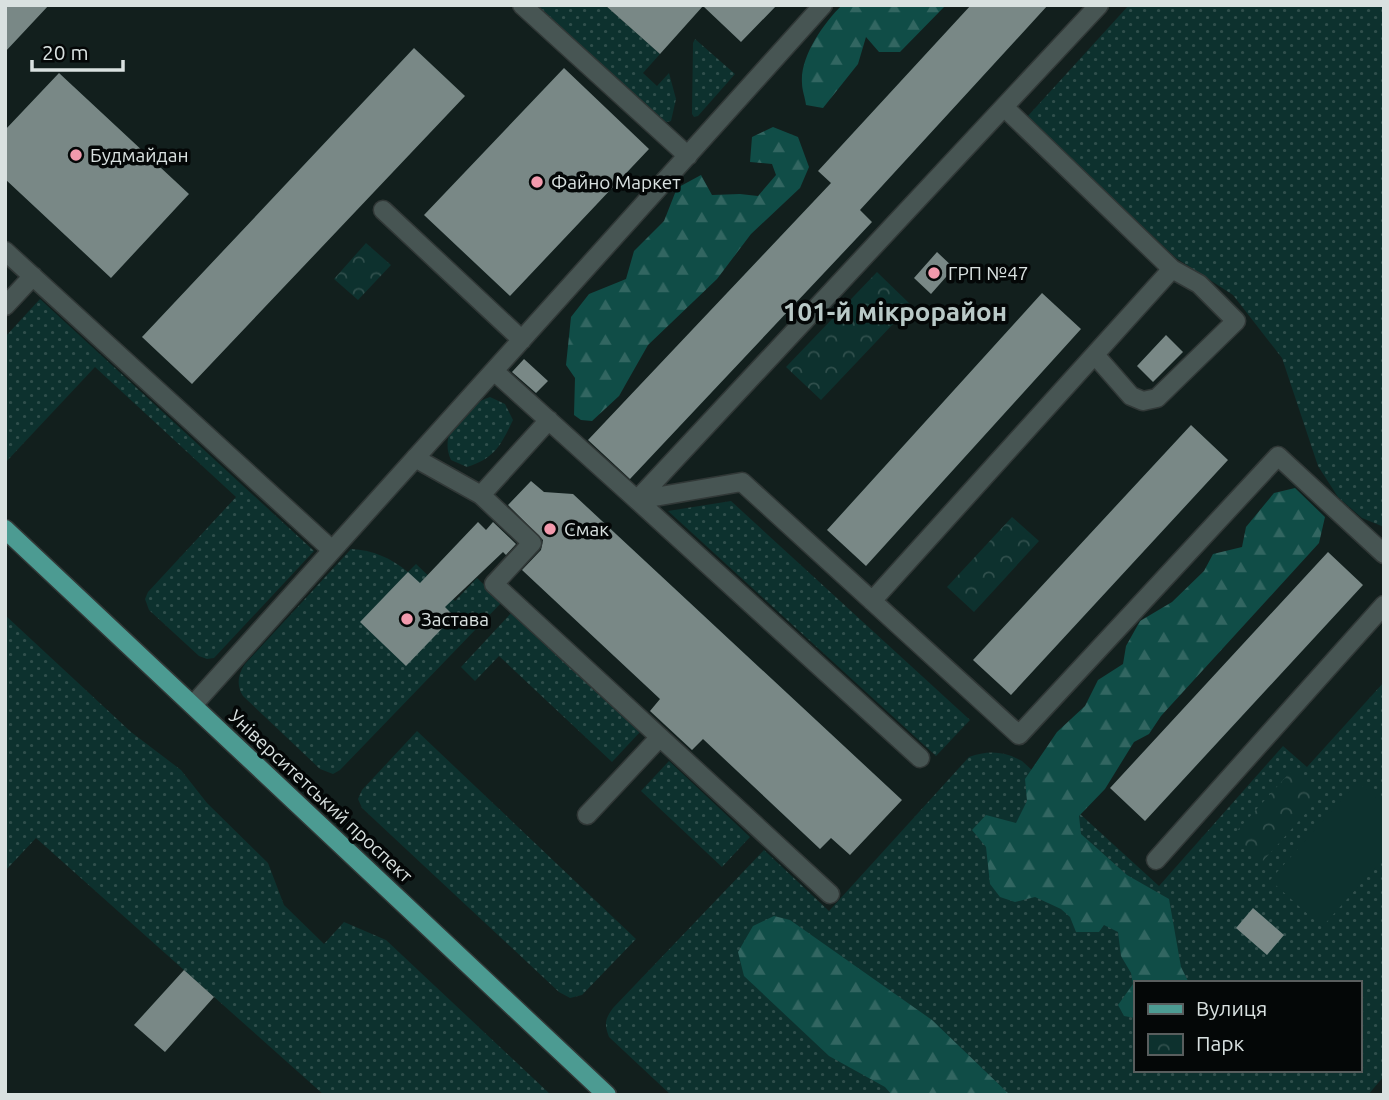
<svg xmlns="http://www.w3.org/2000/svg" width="1389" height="1100" font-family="Ubuntu,sans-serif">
	<defs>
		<pattern id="grass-dots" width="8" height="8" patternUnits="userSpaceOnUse" patternTransform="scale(1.75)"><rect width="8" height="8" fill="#0d312e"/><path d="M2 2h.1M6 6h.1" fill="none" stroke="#304f4c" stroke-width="1.8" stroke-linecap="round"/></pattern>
		<pattern id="forest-firs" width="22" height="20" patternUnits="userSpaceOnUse" patternTransform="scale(1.75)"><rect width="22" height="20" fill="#104d47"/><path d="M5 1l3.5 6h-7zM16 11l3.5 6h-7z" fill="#326661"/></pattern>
		<pattern id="park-crowns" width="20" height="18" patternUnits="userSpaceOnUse" patternTransform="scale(1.75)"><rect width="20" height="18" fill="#0d312e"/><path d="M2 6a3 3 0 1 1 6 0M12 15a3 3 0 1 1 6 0" fill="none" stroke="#304f4c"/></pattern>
	</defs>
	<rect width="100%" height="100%" fill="#121f1d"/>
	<path fill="url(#grass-dots)" fill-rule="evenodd" d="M536 5H605L660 54 643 73 657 86 669 73 676 99 671 121 666 122 659 118Z
		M1129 5H1384V527L1362 518 1338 497 1318 466 1282 358 1233 295 1176 258 1027 117Z
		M695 39 735 74 698 116 694 117 692 114 693 43Z
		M40 299 314 551 214 658 207 659 199 656 149 610 145 599 148 592 236 497 95 367 5 463V337Z
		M490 397 505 404 513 420C501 445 495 458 467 467L451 460C438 433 464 406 490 397Z
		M731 501 970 720 936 756 668 511Z
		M351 549C373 550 391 558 408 572L416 564 455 601 477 578 502 602 340 770 333 774 320 769 243 696C236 685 238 674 245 664Z
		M512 612 640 732 612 762 499 656 475 681 461 667Z
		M5 615 131 732 181 770 207 803 268 863 284 905 324 944 344 922 386 940 551 1095H324L36 838 5 871Z
		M1384 682V1076L1368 1095H671L609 1037C604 1024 605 1019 613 1008L764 850 829 911 969 757C988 750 1004 751 1022 761L1159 886 1283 746 1307 767ZM1135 983H1359V1070H1135Z
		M417 731 636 939 582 995 570 998 559 992 362 808 358 799 362 790Z
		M669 761 750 837 722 867 641 791Z"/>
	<path fill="url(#forest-firs)" d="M842 5H946L900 52H879L866 37 858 64 823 108 806 105C805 97 802 90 802 83 800 56 824 23 842 5Z
		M773 127 798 137 809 167 800 188 751 234 717 279 648 345 619 396 592 421 581 420 574 415 575 378 566 365 571 317 589 294 626 279 634 251 664 221 677 188 701 175 712 195 740 194 758 196 776 175 772 164 750 162 752 137Z
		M1295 488 1325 517 1319 543 1161 716 1149 734 1134 742 1105 789 1079 816 1081 834 1127 875 1169 899 1181 967 1189 983H1135V1018L1124 1016 1118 1005 1133 984 1131 973 1121 956 1118 932 1104 925 1099 932H1076L1070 917 1061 909 1035 897 1015 902 1000 897 990 884 986 847 972 830 986 815 1016 823 1027 801 1025 779 1057 732 1085 706 1098 680 1123 664 1126 646 1140 621 1172 602 1204 571 1213 554 1242 547 1246 527 1274 493Z
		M774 916 790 920 932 1020 1010 1095H892L885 1087 829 1056 744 976 738 952 753 926Z"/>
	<path fill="url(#park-crowns)" d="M366 243 391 265 358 300 334 279Z
		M877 272 911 305 821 400 786 367Z
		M1012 517 1039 541 974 612 947 587Z
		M1294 768 1323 794 1263 861 1233 835Z"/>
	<path fill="#0d312e" d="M1358 782 1384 805V858L1322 927 1270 880Z"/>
	<path fill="#798886" d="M5 5H49L5 52Z
		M605 5H777L741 42 703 6 660 54Z
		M971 5H1048L860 210 872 222 630 479 588 440 831 183 818 171Z
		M414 48 465 96 192 384 142 337Z
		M564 68 649 149 510 296 424 215Z
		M59 73 189 194 111 278 5 179V130Z
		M937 252 954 268 931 294 914 278Z
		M1042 293 1081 329 866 566 827 530Z
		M1166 335 1183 352 1153 382 1137 366Z
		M524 359 548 381 536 393 512 372Z
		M1191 425 1228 460 1011 695 973 660Z
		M531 481 544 492 573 494 902 800 850 855 831 838 820 849 703 739 692 750 650 711 660 699 522 570 541 550 543 540 508 505Z
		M478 522 486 530 493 522 516 544 506 555 503 552 445 607 454 616 406 666 360 622 408 572 420 583Z
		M1328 552 1363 585 1145 821 1110 788Z
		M1253 908 1284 935 1267 955 1236 928Z
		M184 970 214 997 165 1052 134 1025Z"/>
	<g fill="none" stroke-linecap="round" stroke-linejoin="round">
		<g stroke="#313837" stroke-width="21">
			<path id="minor" d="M522 5 688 156
				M1004 107 1172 269 1199 284 1236 321 1157 398 1143 401 1131 396 1095 355
				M383 210 522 340
				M5 251 332 550
				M5 306 33 276
				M494 371 637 500 1099 5
				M415 458 481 495 532 543 494 584 830 894
				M481 495 549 420
				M637 500 742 482 1019 735 1278 456 1384 554
				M637 500 920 758
				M872 601 1172 269
				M193 705 823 5
				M587 815 660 737
				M1156 860 1384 605"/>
		</g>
		<g stroke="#313837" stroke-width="21">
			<path id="major" d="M5 529 607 1095"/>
		</g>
		<use href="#minor" stroke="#475553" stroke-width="18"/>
		<use href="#major" stroke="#4c9b92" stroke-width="18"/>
	</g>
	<g fill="#f29aad" stroke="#040707" stroke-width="2.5">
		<circle cx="76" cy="155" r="7"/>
		<circle cx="537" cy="182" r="7"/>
		<circle cx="934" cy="273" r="7"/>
		<circle cx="550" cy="529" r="7"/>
		<circle cx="407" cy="619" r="7"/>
	</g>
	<g text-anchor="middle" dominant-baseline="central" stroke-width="7" stroke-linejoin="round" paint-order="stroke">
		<g font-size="19" fill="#d9e1e0" stroke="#040707" text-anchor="start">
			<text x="90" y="155">Будмайдан</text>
			<text x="551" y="182">Файно Маркет</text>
			<text x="948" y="273">ГРП №47</text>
			<text x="564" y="529">Смак</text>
			<text x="421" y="619">Застава</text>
		</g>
		<g font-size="19" fill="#d9e1e0" stroke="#040707">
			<text transform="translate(321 796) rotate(43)">Університетський проспект</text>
		</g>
		<g font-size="26" font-weight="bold" fill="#b9c9c7" stroke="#040707">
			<text x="895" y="311">101-й мікрорайон</text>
		</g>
	</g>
	<rect width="1389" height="1100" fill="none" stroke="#d9e1e0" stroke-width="14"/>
	<rect x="1134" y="981" width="228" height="91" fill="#040707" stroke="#595e5e" stroke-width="2"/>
	<rect x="1148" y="1004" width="35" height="10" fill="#4c9b92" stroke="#595e5e" stroke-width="2"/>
	<text x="1196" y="1016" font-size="21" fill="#d9e1e0">Вулиця</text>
	<rect x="1148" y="1034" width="35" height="21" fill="url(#park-crowns)" stroke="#595e5e" stroke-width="2"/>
	<text x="1196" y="1051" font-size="21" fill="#d9e1e0">Парк</text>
	<path d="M32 60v10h91v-10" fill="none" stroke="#d9e1e0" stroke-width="3.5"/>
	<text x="42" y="60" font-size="21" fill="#d9e1e0" stroke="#040707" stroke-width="5" paint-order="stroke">20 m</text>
</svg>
